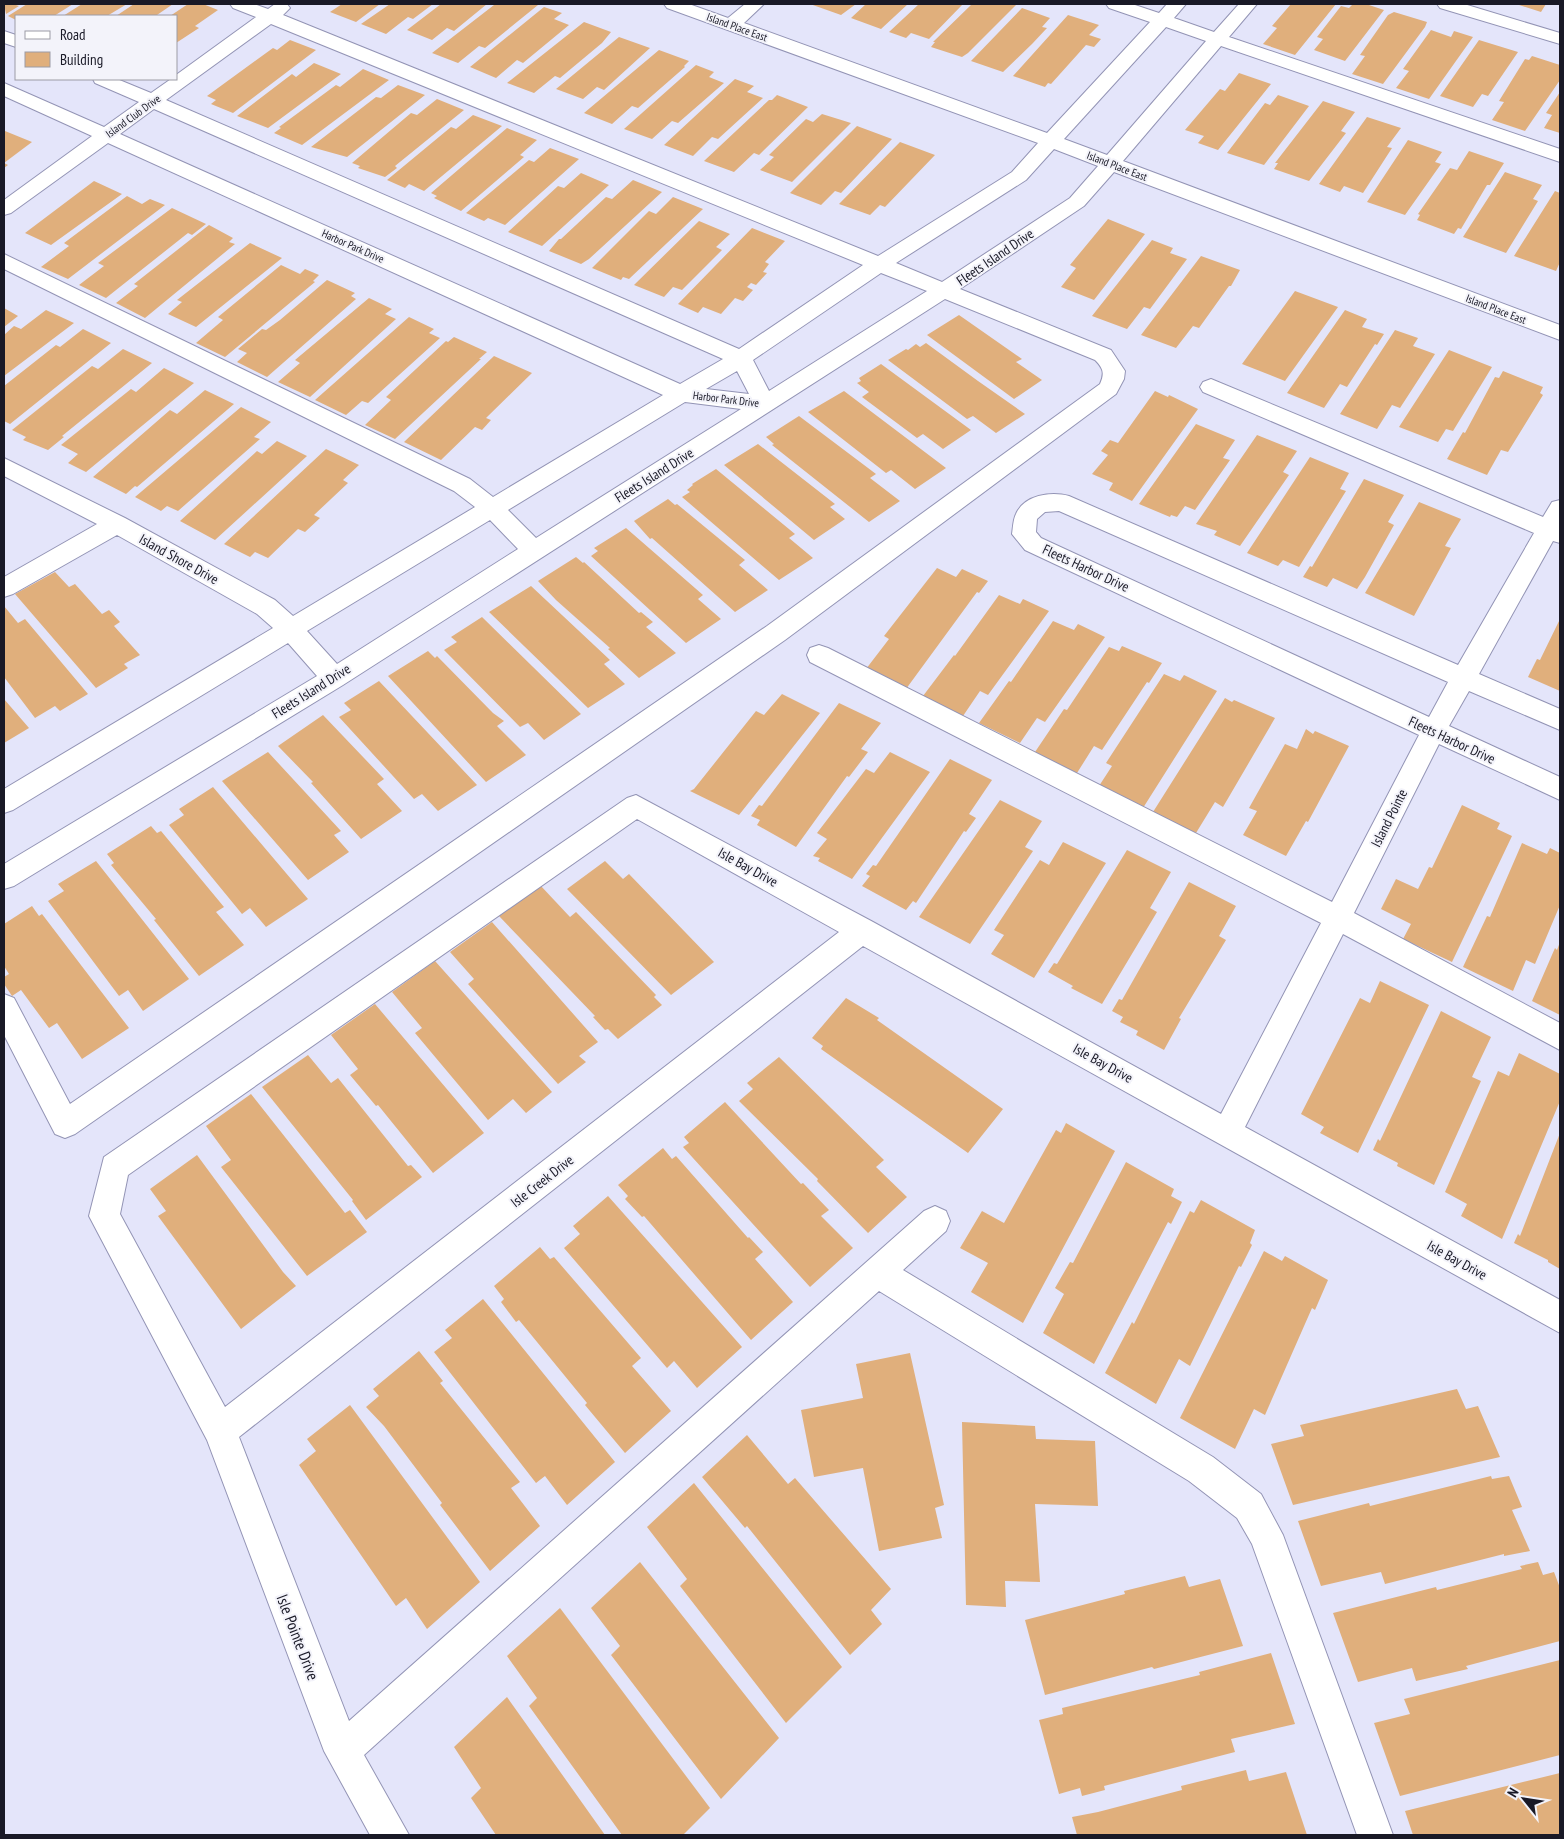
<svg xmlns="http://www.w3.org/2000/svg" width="1564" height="1839" font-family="'PT Sans Narrow',sans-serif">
	<rect width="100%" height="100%" fill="#e4e5fa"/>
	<path fill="#e0af7c" d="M4 4H18L16 5 19 6 6 14Z
		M27 4H73L54 16H16V20L8 16Z
		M82 4H127L107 16H63Z
		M134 4H173L157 15 160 16H116Z
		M188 4H203L218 10 195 26 199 28 176 43V16H170Z
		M342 4H380L356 22 330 12Z
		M390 4H433L413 19 408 17 386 34 361 24Z
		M441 4H487L454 31 447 28 432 40 407 30Z
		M491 4 538 5 485 48 479 46 458 63 432 53 494 5Z
		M810 4H856L841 15Z
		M866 4H908L881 29 851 18Z
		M919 4H963L929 39 911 33 906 38 889 32Z
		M972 4H1017L968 53 962 57 931 47 935 42H933Z
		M1291 4H1336L1295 55 1263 44 1277 28 1272 26Z
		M1353 4H1366L1384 10 1345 61 1314 50 1323 39 1317 37 1341 6 1349 8Z
		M1516 4H1546L1541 12Z
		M544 7 562 13 554 19 569 25 523 63 517 60 496 78 470 67Z
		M1022 8 1050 18 1042 27 1047 28 1032 44 1003 72 971 61Z
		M1394 12 1427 22 1425 27 1383 84 1352 74 1365 56 1360 55 1388 15Z
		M1068 15 1099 25 1089 35 1101 39 1094 47 1086 45 1051 84 1048 83 1045 87 1013 76Z
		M584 22 611 32 602 43 560 78 555 76 534 93 507 83Z
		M1431 30 1451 37 1454 31 1473 37 1429 99 1396 88 1409 71 1403 69Z
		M619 37 650 48 604 90 597 87 583 99 556 89Z
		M290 40 316 50 233 113 211 104 216 100 207 96 273 48 277 50Z
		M1479 40 1518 52 1488 96 1482 94 1473 107 1440 96Z
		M659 50 689 61 684 66 685 67 638 108 632 106 612 124 584 113Z
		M1532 56 1560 65V80L1525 131 1492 120 1504 102 1499 101 1525 59 1529 60Z
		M314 63 341 74 268 128 237 116 292 74 296 77Z
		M696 65 714 72 709 77 724 83 678 123 672 121 652 139 624 129Z
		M363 69 389 80 302 145 274 133 281 128 279 127 336 85 340 87Z
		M1239 73 1271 84 1218 150 1198 143 1204 136 1185 130 1220 89 1225 91Z
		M735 79 754 86 747 92 763 98 718 139 712 137 693 156 664 145Z
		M398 85 425 95 347 157 311 147 376 97 381 98Z
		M1560 92V133L1544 128 1552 115 1546 113Z
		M777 95 808 107 759 155 754 153 734 172 704 161 769 100H772Z
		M1278 95 1309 106 1264 165 1227 153 1265 103 1270 105Z
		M437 99 464 110 395 166 397 168 385 177 358 168 360 166 352 163 411 113 417 115Z
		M1323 101 1355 112 1341 131 1346 133 1309 181 1274 169 1278 163H1275Z
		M822 114 851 123 792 182 760 170 774 157 769 155 806 119 813 122Z
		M473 115 502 126 424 191 409 184 405 188 387 180 451 127 456 129Z
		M1367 117 1401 128 1387 147 1392 148 1363 193 1344 186 1340 192 1319 184Z
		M857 126 892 139 841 193 835 191 821 205 790 193Z
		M507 128 537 140 520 155 524 157 461 211 434 198 437 196 431 193Z
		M5 131 32 142 4 163 8 165 4 168Z
		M1408 140 1442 152 1435 162 1441 164 1405 215 1367 202Z
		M900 142 935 155 885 207 880 205 870 215 839 204Z
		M550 148 579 159 505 225 488 218 484 221 466 213 529 160 534 162Z
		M1469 151 1504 163 1490 185H1487L1461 229 1458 228 1454 234 1417 220 1420 215 1418 214 1450 168 1457 170Z
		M1505 172 1542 185 1533 199 1538 201 1506 253 1463 237Z
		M581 173 609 185 542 246 508 232 558 186 564 188Z
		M633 180 662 192 589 259 581 264 549 251 559 239H561L606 197 612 199Z
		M94 181 122 194 51 245 25 233Z
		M1555 191 1560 193V262L1556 271 1514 256Z
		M127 196 142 204 150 199 165 205 68 279 41 267 69 246 64 243Z
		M673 197 703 209 629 279 623 277 621 280 592 268 649 211 656 214Z
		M172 208 206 224 192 235 188 233 106 298 79 285 104 266 98 263Z
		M1108 219 1145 234 1094 300 1061 287 1076 268 1070 265Z
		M699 221 730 234 716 247 722 250 682 290 673 287 664 297 634 285Z
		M209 225 233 238 229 242 235 244 145 318 116 303 138 286 134 284Z
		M752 228 785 241 765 262 769 264 763 272 767 273 756 285 751 283 747 287 753 290 743 301 735 298 721 314 703 307 698 313 678 304Z
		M1152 240 1173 248 1170 253 1187 259 1150 309 1144 307 1127 329 1092 316Z
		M250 243 282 258 196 327 168 314 182 302 177 300Z
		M1201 256 1240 270 1231 286H1229L1199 328 1193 326 1176 348 1141 335Z
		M281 265 300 274 305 269 319 275 313 281 315 282 225 357 196 343 223 320 218 317Z
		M327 280 355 293 351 296 356 299 267 377 237 362 247 353 238 349 262 329 266 330 280 320Z
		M1295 291 1338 307 1285 381 1242 364Z
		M369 298 392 309 385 314 396 319 310 397 278 382 300 363 295 360Z
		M4 308 18 316 4 327Z
		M46 310 74 323 4 376V335L14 326 21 329Z
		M1345 310 1367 319 1362 327 1384 334 1377 345 1375 344 1347 387 1340 384 1324 408 1287 393Z
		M959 315 1022 359 1016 362 1042 380 1014 399 927 335Z
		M409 317 434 329 429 333 440 338 368 403 362 401 346 415 315 400Z
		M83 329 111 343 10 424 4 421V386L56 345 60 347Z
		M1395 330 1418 338 1413 346 1435 354 1400 408 1392 405 1377 429 1340 414Z
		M454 337 487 352 479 359H481L395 439 365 425 391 400 386 397 446 341 448 342Z
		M926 343 978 381 1025 414 996 433 973 416 967 419 888 360 906 349 908 350 916 344 920 347Z
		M123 349 152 363 62 436 64 437 48 450 23 440 26 437 12 430 92 366 98 369Z
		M1449 350 1492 367 1453 431 1446 429 1438 442 1399 427Z
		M494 356 532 373 486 418 491 420 482 430 475 427 441 460 404 442Z
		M881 364 971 430 943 449 923 434 917 438 862 397 869 392 857 383 861 381 859 378Z
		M164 368 194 383 86 472 68 463 78 454 61 445 131 389 136 392Z
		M1503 371 1543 387 1540 393 1543 395 1508 452 1501 450 1487 475 1447 459 1463 432 1465 433 1495 377 1499 378Z
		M205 390 234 404 137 487 135 486 126 494 93 477 170 410 177 414Z
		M844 391 946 468 915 489 891 470 886 473 808 412Z
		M1155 391 1168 397 1169 395 1198 409 1132 501 1109 490 1113 483 1092 474 1108 455 1101 451 1110 440 1118 443Z
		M241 407 271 422 254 437 260 439 178 511 167 506 161 511 135 497Z
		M799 416 876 474 870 478 900 501 869 522 772 445 774 444 766 437Z
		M1196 424 1235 440 1223 458 1230 460 1195 510 1185 506 1177 517 1171 515 1170 517 1139 504Z
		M1257 435 1297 451 1283 472 1289 475 1240 546 1214 535 1217 531 1196 524Z
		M277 441 307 456 215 540 180 521 257 451 262 454Z
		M758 444 835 504 830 507 845 519 814 540 724 465Z
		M326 449 359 465 343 480 348 483 314 515 320 518 305 532 298 529 268 558 255 552 250 557 224 544Z
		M1310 457 1349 473 1340 489 1346 491 1299 567 1283 560 1278 566 1247 553Z
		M716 469 795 534 789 538 813 558 779 580 682 497 690 492 687 490 693 485 692 484Z
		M1364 479 1404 495 1388 522 1394 525 1365 577 1357 589 1333 578 1327 587 1303 577 1310 566 1312 567Z
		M668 499 675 505 677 504 745 560 739 565 768 590 735 612 652 538 650 539 634 521Z
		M1419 502 1461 519 1445 546 1451 548 1414 616 1365 593Z
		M626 528 703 595 698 599 721 619 686 643 591 556 598 551 594 548Z
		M576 557 583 563 584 562 639 613 641 612 653 622 646 627 676 653 639 678 608 649 610 648 556 600 538 581Z
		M937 568 956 577 962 569 988 581 979 593 977 592 906 689 866 669 889 639 884 636Z
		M55 572 69 587 75 584 102 614 109 610 120 622 114 626 140 655 124 664 128 668 96 688 15 594Z
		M531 586 610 660 604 664 625 684 588 708 489 612Z
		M999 595 1020 604 1023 599 1049 611 988 695 980 691 963 716 923 696 954 655 955 656Z
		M4 606 18 623 25 619 88 694 60 711 55 706 35 718 4 677Z
		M482 617 581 714 544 740 528 723 520 727 444 650 457 642 451 637Z
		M1560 619V691L1528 677 1537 659 1540 660Z
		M1053 621 1074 630 1078 624 1105 637 1045 722 1037 718 1020 743 979 723 1009 681 1011 682Z
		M1122 646 1162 663 1149 683 1147 682 1102 750 1094 746 1077 773 1035 752 1064 709 1067 710 1109 647 1119 651Z
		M428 651 435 658 437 656 493 713 504 721 497 726 526 755 486 782 388 676Z
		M1164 674 1180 681 1184 675 1217 691 1143 808 1099 786 1112 766 1106 763Z
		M379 681 477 785 438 811 422 794 414 799 339 717 351 710 344 703Z
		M782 694 820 713 739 815 690 791 694 789 756 711 764 715Z
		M1225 698 1232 702 1234 700 1275 718 1223 807 1215 802 1196 833 1153 812Z
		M4 699 29 728 4 743Z
		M839 703 881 723 861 749 868 752 849 777 847 776 796 847 757 825 760 820 751 816 759 805 762 806Z
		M323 715 384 779 377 784 402 811 361 839 311 783 313 782 278 746Z
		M1306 729 1313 734 1315 731 1349 746 1308 822 1306 821 1286 856 1243 835 1257 811 1249 808 1285 744 1297 749Z
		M268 752 341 831 334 835 349 852 308 880 222 781Z
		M890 752 930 772 852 879 818 861 820 858 813 856 827 839 817 833 866 769 874 773Z
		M950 759 992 780 969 814 976 818 966 832 964 831 916 903 913 901 906 910 862 886 870 876 866 874 873 865 876 866Z
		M213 787 308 899 266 927 250 908 242 914 169 825 184 815 179 809Z
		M1000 800 1042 821 1025 847 1033 851 970 944 919 917Z
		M1462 805 1500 823 1497 829 1512 836 1452 962 1403 939 1411 924 1381 909 1396 879 1418 889 1429 867 1432 868Z
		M151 826 157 833 161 831 224 907 216 912 244 945 199 976 154 920 156 919 111 865 114 863 107 854Z
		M1063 842 1106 863 1034 978 991 954 1004 935 994 930 1040 860 1049 865Z
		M1522 843 1547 854 1550 848 1560 853V905L1535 964 1526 960 1513 991 1463 967 1487 916 1490 917Z
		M1127 850 1171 872 1150 908 1157 912 1102 1004 1071 988 1073 986 1048 972 1054 963 1057 964Z
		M96 861 189 979 143 1011 128 990 119 996 48 901 64 891 58 884Z
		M605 861 623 879 629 874 714 962 671 995 567 889Z
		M1189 882 1236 906 1219 936 1226 940 1179 1018 1181 1019 1164 1050 1136 1035 1138 1031 1120 1022 1123 1017 1112 1011 1119 999 1122 1000Z
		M540 885 570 917 576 912 656 995 654 997 662 1005 618 1039 608 1029 605 1030 593 1017 595 1016 499 916Z
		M32 906 39 916 42 914 129 1028 82 1059 57 1023 49 1028 21 990 12 996 4 984V977L9 974 4 966V924Z
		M492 922 598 1042 579 1056 586 1062 558 1084 468 984 474 979 450 952Z
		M1560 942V1015L1532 1001 1555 948 1557 950Z
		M435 961 552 1092 526 1113 513 1099 488 1120 415 1033 422 1028 392 992Z
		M1380 981 1429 1005 1358 1153 1320 1133 1324 1127 1301 1114 1360 998 1370 1003Z
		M846 998 879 1018 877 1020 1003 1109 968 1153 821 1049 823 1046 812 1038Z
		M375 1004 484 1133 433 1173 378 1105 376 1106 350 1075 358 1069 331 1035Z
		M1441 1011 1491 1037 1472 1077 1481 1081 1434 1185 1397 1166 1398 1163 1373 1150 1378 1139 1380 1141Z
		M1519 1053 1560 1074V1101L1502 1239 1461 1216 1467 1204 1445 1192 1498 1071 1509 1076Z
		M308 1055 331 1083 338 1078 408 1166 411 1165 422 1177 366 1220 352 1201 353 1200 262 1087Z
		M779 1057 884 1160 876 1167 907 1197 868 1233 817 1181 818 1179 739 1101 753 1089 747 1083Z
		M251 1094 345 1213 350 1210 367 1232 307 1276 221 1167 231 1160 206 1126Z
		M725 1102 801 1184 803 1183 829 1210 821 1216 853 1248 810 1287 683 1147 689 1143 684 1137Z
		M1066 1123 1115 1151 1023 1323 971 1292 988 1263 960 1248 982 1211 1004 1223 1056 1130 1061 1133Z
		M1560 1133V1269L1548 1262V1260L1514 1243 1518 1234 1520 1236Z
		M663 1148 672 1159 676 1156 748 1238 749 1237 763 1252 755 1259 793 1302 751 1340 644 1216 642 1217 625 1199 628 1196 618 1185Z
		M197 1155 283 1272 296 1286 241 1329 158 1216 166 1211 150 1189Z
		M1126 1162 1174 1189 1171 1196 1182 1202 1171 1224 1168 1222 1094 1364 1043 1333 1064 1294 1055 1288 1070 1262 1073 1263Z
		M608 1196 742 1347 697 1388 674 1361 667 1368 564 1248 580 1234 573 1226Z
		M1201 1200 1255 1230 1250 1243 1252 1245 1241 1267 1239 1266 1190 1366 1179 1359 1156 1404 1105 1373 1132 1322 1134 1324 1190 1211 1194 1213Z
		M540 1247 550 1259 554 1257 641 1358 632 1366 671 1411 625 1453 585 1405 587 1403 519 1320 516 1322 501 1302 504 1299 494 1286Z
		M1264 1251 1282 1261 1285 1256 1328 1280 1315 1310 1312 1308 1265 1415 1254 1409 1235 1449 1180 1418Z
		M483 1299 615 1462 567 1505 545 1476 536 1483 434 1352 452 1338 445 1330Z
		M419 1351 443 1381 440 1383 520 1482 511 1488 540 1526 490 1571 440 1505 442 1503 384 1426 366 1407 379 1396 373 1389Z
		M910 1353 944 1505 935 1508 942 1538 879 1551 863 1468 814 1477 801 1410 863 1398 856 1364Z
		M1457 1389 1466 1409 1478 1406 1500 1457 1293 1505 1271 1444 1304 1436 1300 1425Z
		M350 1405 480 1582 427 1629 406 1598 396 1606 299 1465 316 1451 307 1439Z
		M962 1422 1035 1426 1036 1439 1095 1441 1098 1506 1035 1504 1040 1582 1005 1581 1006 1607 966 1605Z
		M747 1435 788 1484 795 1478 891 1589 871 1610 882 1624 850 1655 747 1526 745 1528 702 1477Z
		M1491 1476 1492 1479 1509 1476 1522 1507 1512 1510 1530 1551 1504 1556V1554L1385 1584 1381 1572 1321 1586 1298 1521 1369 1503 1370 1506Z
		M694 1483 842 1667 786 1723 680 1586 687 1579 647 1527Z
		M640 1562 779 1738 721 1799 611 1655 620 1646 591 1608Z
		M1538 1562 1543 1575 1554 1572 1560 1588V1641L1466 1666 1468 1669 1416 1681 1412 1668 1358 1682 1333 1613 1436 1587 1437 1590 1522 1569 1520 1566Z
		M1185 1576 1189 1587 1220 1579 1243 1646 1154 1669 1152 1667 1045 1695 1025 1620 1125 1594 1124 1591Z
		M560 1608 710 1808 683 1835H622L529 1706 537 1698 507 1656Z
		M1271 1653 1295 1724 1231 1739 1235 1752 1104 1786 1105 1790 1082 1796 1080 1788 1059 1794 1039 1720 1063 1714 1062 1708 1200 1675 1199 1672Z
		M1560 1660V1755L1400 1796 1374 1723 1410 1714 1404 1699Z
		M507 1697 605 1835H496L471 1798 481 1788 454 1747Z
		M1246 1770 1249 1781 1286 1772 1307 1835H1077L1072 1817 1098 1812 1182 1790 1181 1786Z
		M1560 1773V1835H1413L1405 1811Z"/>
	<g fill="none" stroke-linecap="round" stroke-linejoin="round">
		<g stroke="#9394b5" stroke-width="2">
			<path id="minor" d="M230 4H254L268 9 275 4H287L290 8 283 15 878 256 1012 172 1038 143 667 8 664 4H689L728 18 745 4H764L744 23 1047 133 1150 22 1109 8 1106 4H1132L1159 13 1167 4H1186L1174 18 1214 32 1239 4H1257L1229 37 1560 149V162L1221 46 1123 161 1560 325V340L1114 172 1084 206 960 289 1111 350 1125 371 1124 379 1116 394 785 640 75 1134 65 1138 55 1134 4 1035V994L14 998 70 1104 767 626 1100 384C1105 373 1103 368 1095 360L945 299 343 685 14 886 4 889V864L317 676 288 643 13 810 4 813V789L273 628 257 614 117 535 13 594 4 597V577L97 524 4 476V458L125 518 275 600 293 616 475 507 454 491 4 269V254L470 479 493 497 663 395 108 143 11 213 4 215V200L92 136 4 96V83L104 127 139 102 95 83 93 79H117L151 93 171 79H176V75L256 17 233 8ZM271 24 863 265 739 349 166 100ZM1166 27 1206 41 1107 155 1064 139ZM154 109 723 359 680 384 120 134ZM1054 149 1098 166 1070 198 942 282 896 263 1026 180ZM881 273 927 291 769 391 753 360ZM737 371 749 394 706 389ZM685 402 741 409 536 538 508 510ZM490 520 518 549 337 664 307 631Z
				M1437 4H1464L1560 33V44L1440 8Z
				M4 31 16 35V47L4 43Z
				M1211 379 1543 517 1552 502 1560 500V543L1553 541 1479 674 1560 709V730L1469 691 1449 726 1560 777V800L1439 744 1354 913 1560 1023V1050L1343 934 1245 1127 1560 1300V1333L863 946 239 1437 349 1721 924 1211 935 1206 946 1211 950 1221 946 1231 903 1270 1213 1457 1261 1494 1283 1535 1393 1835H1357L1252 1544 1237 1518 1189 1481 879 1291 364 1755 409 1835H370L324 1751 207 1440 89 1216 104 1157 627 798 636 795 873 922 1221 1114 1321 923 810 662 807 655 810 648 819 645 828 648 1332 902 1419 735 1025 550 1012 534C1013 528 1013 520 1016 514 1024 495 1051 491 1069 496L1458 665 1534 533 1203 392 1200 387 1203 382ZM1059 511 1448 682 1429 717 1041 538 1036 532 1037 519 1045 512ZM637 819 839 932 225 1407 120 1214 128 1175Z"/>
		</g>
		<use href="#minor" fill="#fff" fill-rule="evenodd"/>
	</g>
	<g text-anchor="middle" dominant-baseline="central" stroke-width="4" stroke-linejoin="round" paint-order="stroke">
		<g font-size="11" fill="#191926" stroke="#f3f3fa">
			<text transform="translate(737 27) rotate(20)">Island Place East</text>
			<text transform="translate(133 116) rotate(-36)">Island Club Drive</text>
			<text transform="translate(1117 166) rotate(21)">Island Place East</text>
			<text transform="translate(353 246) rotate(24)">Harbor Park Drive</text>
			<text transform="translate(1496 309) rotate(21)">Island Place East</text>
			<text transform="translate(726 399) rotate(7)">Harbor Park Drive</text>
		</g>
		<g font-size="14" fill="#191926" stroke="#f3f3fa">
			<text transform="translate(995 257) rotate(-34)">Fleets Island Drive</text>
			<text transform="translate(654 475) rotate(-32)">Fleets Island Drive</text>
			<text transform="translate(179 559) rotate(29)">Island Shore Drive</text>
			<text transform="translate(1086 568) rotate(25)">Fleets Harbor Drive</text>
			<text transform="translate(311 691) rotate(-32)">Fleets Island Drive</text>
			<text transform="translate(1452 740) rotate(25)">Fleets Harbor Drive</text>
			<text transform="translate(1389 818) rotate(-63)">Island Pointe</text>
			<text transform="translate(748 867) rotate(29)">Isle Bay Drive</text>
			<text transform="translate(1103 1063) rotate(29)">Isle Bay Drive</text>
			<text transform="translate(542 1181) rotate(-38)">Isle Creek Drive</text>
			<text transform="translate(1457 1260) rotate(29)">Isle Bay Drive</text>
		</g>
		<g font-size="16" fill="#191926" stroke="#f3f3fa">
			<text transform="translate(298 1637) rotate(69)">Isle Pointe Drive</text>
		</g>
	</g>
	<rect width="1564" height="1839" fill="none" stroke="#191926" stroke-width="10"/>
	<rect x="15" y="15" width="162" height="65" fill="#f3f3fa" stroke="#9c9ca5"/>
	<rect x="25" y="31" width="25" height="8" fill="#ffffff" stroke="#9c9ca5"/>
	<text x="60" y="40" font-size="15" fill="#191926">Road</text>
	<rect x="25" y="52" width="25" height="15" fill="#e0af7c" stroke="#9c9ca5"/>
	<text x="60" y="65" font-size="15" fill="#191926">Building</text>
	<g transform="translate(1524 1799) rotate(300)" stroke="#f3f3fa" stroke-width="4" paint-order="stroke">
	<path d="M0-4L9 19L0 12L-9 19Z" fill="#191926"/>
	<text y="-8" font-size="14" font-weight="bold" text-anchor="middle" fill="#191926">N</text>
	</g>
</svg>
